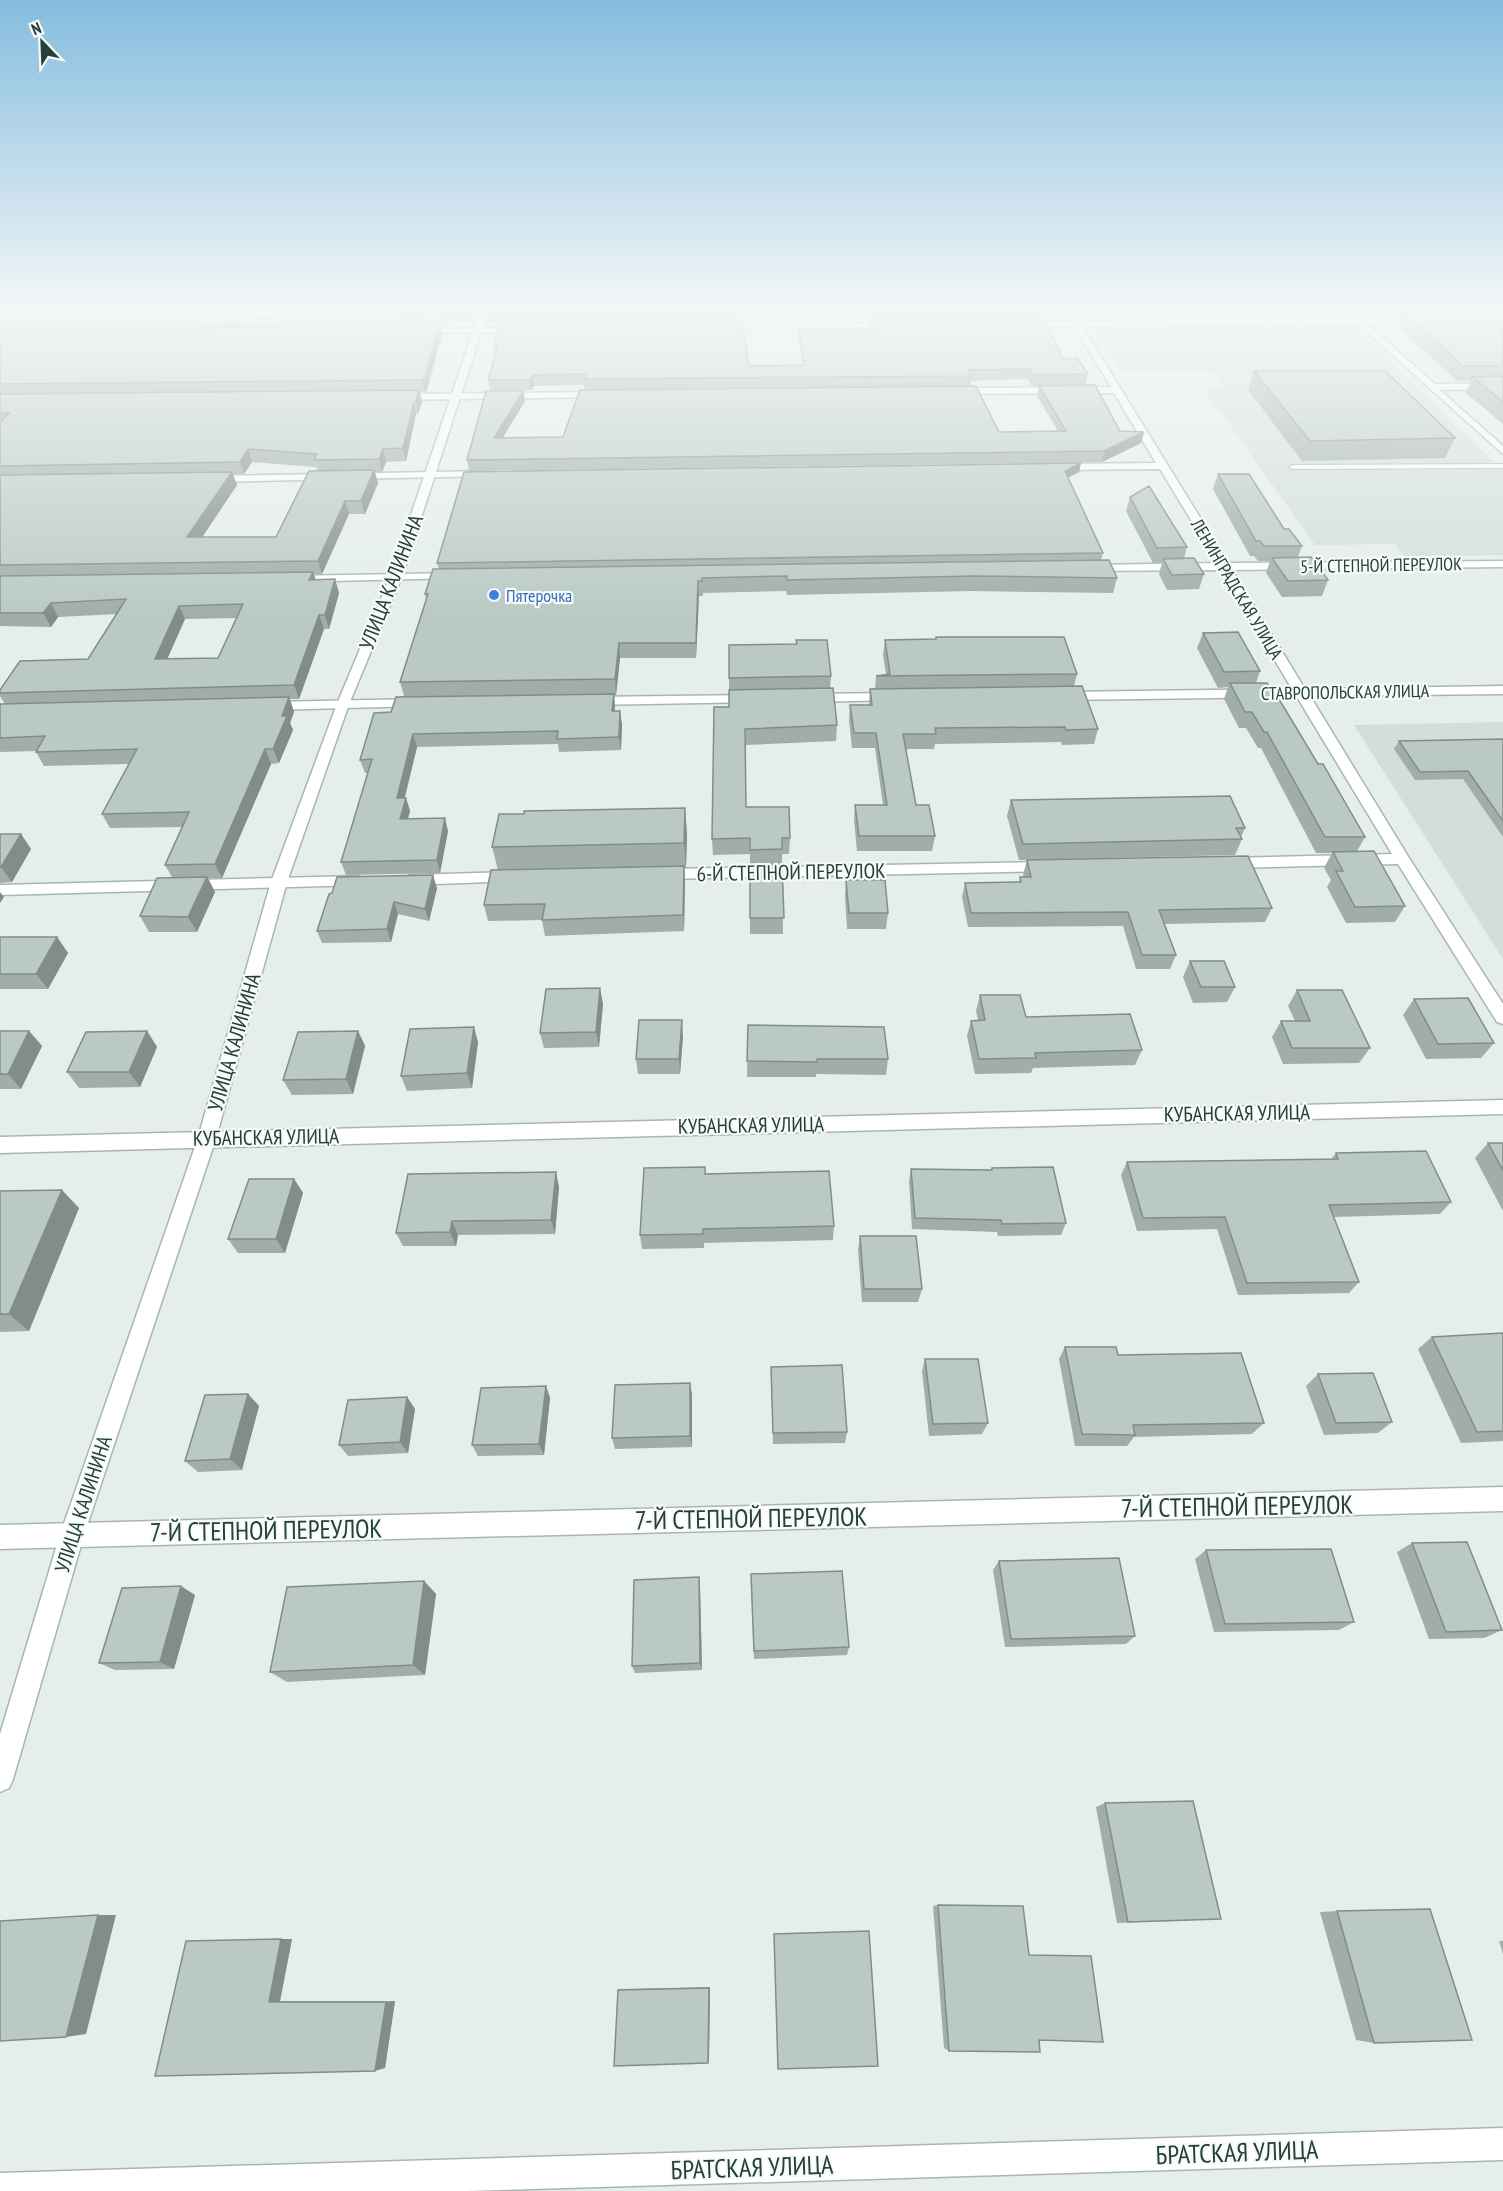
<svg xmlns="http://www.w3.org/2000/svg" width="1503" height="2191" font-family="'PT Sans Narrow',sans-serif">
	<rect width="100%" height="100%" fill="#e5eeea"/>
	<path fill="#d3ded9" d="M1355 327 1503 471V555L1405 557 1395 544 1315 545 1204 389 1226 388 1215 372 1122 371 1094 329Z
		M1503 722V959L1354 725Z"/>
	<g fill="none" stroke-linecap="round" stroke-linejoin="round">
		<g stroke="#a8b6b1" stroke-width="2">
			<path id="service" d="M1503 464V468L1293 469 1289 467 1293 465Z"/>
		</g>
		<g stroke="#a8b6b1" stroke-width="3">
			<path id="minor" d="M1071 313 1079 321 1353 319 1351 317 1355 315 1362 319H1423L1427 321 1426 323 1367 324 1435 384 1503 383V389L1440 390 1503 446V454L1358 324 1082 326 1228 563 1503 561V567L1232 570 1305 689 1503 686V694L1310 696 1409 858 1503 1004V1024L1497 1022 1398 864 1229 868 1222 863 1229 858 1392 854 1297 697 1061 700 1055 696 1061 692 1292 689 1221 570 1088 571 1082 568 1088 565 1217 563 1160 469 1058 470 1053 467 1058 464 1156 463 1114 393 956 394 952 391 956 388 1111 387 1074 326H1025L1021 324 1025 322 1071 321 1067 315Z
				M895 323H898V327L719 329 715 327 719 325Z
				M523 328H526V332L416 333 412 331 416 329Z
				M601 392 605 395 604 397 398 400 394 397 398 394Z
				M487 471 491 472V476L212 482 207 479 212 476Z
				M454 573 458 574V578L290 582 284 579 290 576Z
				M892 693 897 694 898 697 897 700 809 702 803 698 809 694Z
				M754 695 760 699 759 702 590 705 584 701 590 697Z
				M418 699 424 703 423 706 269 710 263 706 269 702Z
				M1048 862 1053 863 1056 867 1053 871 662 879 654 874 662 869Z
				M514 872 519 873 522 877 519 881 410 885 402 880 410 875Z
				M358 876 366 881 363 885 0 895V885Z
				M1503 1100V1114L0 1153V1137Z
				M1503 1487V1511L0 1549V1525Z
				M1503 2128V2160L467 2191H0V2173Z"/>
		</g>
		<g stroke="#a8b6b1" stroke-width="3">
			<path id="tertiary" d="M480 311H488L402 577 349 704 287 882 216 1138 84 1535 13 1779 9 1788 0 1792V1734L60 1535 198 1138 271 882 337 704 390 577Z"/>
		</g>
		<use href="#service" fill="#fff" fill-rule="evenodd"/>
		<use href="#minor" fill="#fff" fill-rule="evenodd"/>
		<use href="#tertiary" fill="#fff" fill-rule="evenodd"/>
	</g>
	<path fill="#a0ada8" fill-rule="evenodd" d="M0 311H479L474 322H445L444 326H440L442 335 427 390 425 392H420L422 402 418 414H416L406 461 386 462 382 472H375L378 483 365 514H349L322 574H314L316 580 335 579 339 593 329 629H324L299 699H290L294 712 290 723 293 730 279 763 271 764 222 878H208L215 892 197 932H149L140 916 172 877 165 865 182 827 110 828 102 814 129 764 44 766 36 752V751L0 752V704H5L0 696V690L88 659 117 614 58 617 51 627 0 626ZM252 462 316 467 318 471 276 537H202L237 485 233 474H244ZM237 618 218 658 167 659 185 619Z
		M485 311H804V318L741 319 749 366 803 365 799 339V329H871V322H868L865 311H1041L1040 319 1063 359 1088 374 1085 385 1031 386 1028 379 971 381 970 386 585 390 584 385 534 386 531 390 490 391 488 380 495 355 494 345 501 324V322H487Z
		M1094 311H1503V424L1466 393 1471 381H1457L1397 326 1401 316 1387 317 1385 314 1354 313 1113 316 1111 314 1097 315Z
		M1254 371 1455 438 1445 458 1302 461 1248 390Z
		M1039 386 1120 431 1144 432 1141 443 1102 462 469 471 467 460 523 391 525 401 502 438 1058 431 1037 396Z
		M1081 463 1079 472 1068 478 1103 553 1101 560 1117 578 1113 593 971 591 787 595 786 591 703 593V596H699L696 658H620L616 695H614L615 711 622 724 621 750 559 752 558 744 417 747 405 798H406L410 811 408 819 448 831 440 873 346 875 341 862 368 773H365L360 760 391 712 404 696 400 682 426 600 425 594 439 569 437 563Z
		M1218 474 1284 529 1302 546 1298 557 1328 580 1322 596 1282 597 1266 573 1270 561H1258L1254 556H1250L1213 489Z
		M1130 497 1187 547 1184 559 1204 574 1199 589 1167 590 1159 574 1162 563H1153L1126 511Z
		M1203 633 1260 671 1256 683 1273 694 1365 837 1357 851 1405 906 1395 922 1346 923 1327 887 1331 880 1324 868 1332 853H1316L1261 748H1258L1246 728H1239L1224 699 1228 687 1218 688 1197 648Z
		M936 637 1077 674 1074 686 1098 729 1094 744 1062 745 1061 742 935 744 934 749H906L916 805 935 836 932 851H857L854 820 855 805H883L875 748H852L849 720 850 705H869L870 689H875L876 676 886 674 883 655 885 640 936 639Z
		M729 645 831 676 830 688 837 725 836 741 745 745 746 807 790 838 789 854H782L783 934H750V854L713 855 712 839 729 707Z
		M1503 739V837L1463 779 1415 780 1394 749 1399 741Z
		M1011 800 1245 828 1241 837 1242 839 1235 855 1019 860 1007 816Z
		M687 833 686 867 684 868 685 882 684 931 545 936 542 920 488 921 484 905 498 870 492 847Z
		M0 834H21L31 849 12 882 0 883Z
		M1027 860 1272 908 1265 922 1165 924 1176 955 1170 969H1136L1123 926 968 927 962 897 965 883 1019 882 1020 877H1024L1023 875Z
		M846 880 888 913 886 929H847L845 896Z
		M437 888 429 921 398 914 391 942 322 943 317 931 329 894Z
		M0 937H57L68 953 48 989H0Z
		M1190 961 1235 987 1227 1002 1193 1003 1183 977Z
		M1297 990 1370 1048 1359 1063 1283 1064 1272 1037 1281 1021H1295L1288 1006Z
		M980 995 1026 1017 1142 1050 1135 1065 1033 1068 1031 1073 975 1074 967 1036 971 1021 978 1020 976 1011Z
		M1414 999 1494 1043 1481 1058 1426 1059 1403 1015Z
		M603 1004 599 1047 544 1048 540 1033Z
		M748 1025 888 1059 886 1075 816 1074V1077H747Z
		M0 1031H29L42 1046 21 1089H0Z
		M147 1031 157 1047 140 1087 79 1088 67 1072Z
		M358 1031 365 1046 353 1094 292 1095 283 1080Z
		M683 1036 680 1074H638L636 1059Z
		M478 1042 472 1088 407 1091 401 1076Z
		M1488 1143H1503V1211L1475 1158Z
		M1336 1153 1451 1202 1440 1214 1333 1217 1359 1282 1349 1293 1238 1295 1217 1229 1137 1231 1121 1175 1127 1162 1331 1159Z
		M705 1167V1174L834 1226 833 1240 704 1243V1248L642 1249 640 1235Z
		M992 1168 1066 1223 1061 1235 998 1236 997 1232 912 1229 909 1181 911 1169 991 1170Z
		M294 1179 303 1193 285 1253H238L228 1239Z
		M559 1187 555 1234 458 1235 456 1246H403L396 1233Z
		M0 1191 79 1208 29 1331 0 1332Z
		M860 1236 922 1289 918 1302H862L858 1250Z
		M1503 1333V1441L1461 1443 1418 1349 1432 1337Z
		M1065 1347 1118 1355 1264 1423 1252 1434 1134 1437 1127 1446H1075L1059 1359Z
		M925 1359 988 1423 982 1434 929 1436 922 1371Z
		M771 1367 847 1432 845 1443 773 1444Z
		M1318 1374 1392 1422 1378 1433 1324 1435 1306 1386Z
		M690 1383 692 1395V1447L615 1449 612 1438Z
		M546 1386 550 1398 544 1455 478 1456 472 1445Z
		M248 1394 259 1406 242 1470 198 1472 185 1461Z
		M407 1397 415 1409 408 1453 348 1456 339 1445Z
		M1412 1543 1502 1630 1484 1638 1429 1639 1397 1552Z
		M1206 1550 1354 1622 1339 1630 1214 1632 1195 1559Z
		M999 1561 1135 1636 1126 1644 1005 1647 993 1570Z
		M699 1577 700 1586 702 1670 635 1673 632 1666Z
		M424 1581 436 1594 425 1675 287 1682 270 1672Z
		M751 1583 849 1647 847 1655 754 1659Z
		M195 1595 174 1669 115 1670 99 1663Z
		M1105 1803 1221 1919 1117 1923 1096 1807Z
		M938 1905 1039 2040 949 2051 944 2048 933 1906Z
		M1337 1911 1374 2043 1356 2040 1320 1912Z
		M869 1931 778 2069 774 1935Z
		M292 1939 280 2001H395L385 2068 155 2076Z
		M1499 1941H1503V1954Z
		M710 1987 709 2059 708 2063 618 1990 622 1989Z"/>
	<path fill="#828d88" d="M443 311 445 322 444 326 442 315Z
		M472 311H479L474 322Z
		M1098 311H1112L1111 314 1097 315Z
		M439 324 442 335 427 390 425 392 422 380Z
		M533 375 534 386 531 390 530 380Z
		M419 390 422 402 418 414 416 402Z
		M523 391 525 401 496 449 494 438Z
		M414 402 416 414 406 461 403 448Z
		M1144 432 1141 443 1102 462 1104 451Z
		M248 449 252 462 244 474 240 462Z
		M383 449 386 462 382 472 379 459Z
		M1081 463 1079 472 1063 480 1065 471Z
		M374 470 378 483 365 514 361 501Z
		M232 472 237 485 193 551 187 537Z
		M345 501 349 514 322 574 318 561Z
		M313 572 317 585 309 580Z
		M335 579 339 593 329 629 325 615Z
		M698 581 699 596 696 658V643Z
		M51 603 58 617 51 627 43 613Z
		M179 606 185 619 161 673 155 659Z
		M319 615 324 629 299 699 294 685Z
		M619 643 620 658 616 695 615 679Z
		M614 694 615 707 613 724 612 711Z
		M289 697 294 712 290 723 293 730 279 763 273 749 282 716Z
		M620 711 622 724 621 750 619 737Z
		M413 734 417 747 401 811 397 798Z
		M265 749 271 764 222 878 215 864Z
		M406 798 410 811 404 832 400 819Z
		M685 808 687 833 686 867 684 843Z
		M445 818 448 831 440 873 437 860Z
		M21 834 31 849 12 882 1 867Z
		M684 866 685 882 684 931 683 915Z
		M433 875 437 888 429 921 425 909Z
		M207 877 215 892 197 932 188 917Z
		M0 892 4 897 0 903Z
		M394 902 398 914 391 942 387 929Z
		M57 937 68 953 48 989 36 974Z
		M600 988 603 1004 599 1047 596 1032Z
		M682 1020 683 1036 680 1074 679 1059Z
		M474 1027 478 1042 472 1088 467 1073Z
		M29 1031 42 1046 21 1089 8 1074Z
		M147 1031 157 1047 140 1087 129 1072Z
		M358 1031 365 1046 353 1094 346 1079Z
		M556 1172 559 1187 555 1234 551 1220Z
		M294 1179 303 1193 285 1253 276 1239Z
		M62 1190 79 1208 29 1331 9 1314Z
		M452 1221 458 1235 456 1246 450 1232Z
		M690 1383 692 1395V1447L690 1436Z
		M546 1386 550 1398 544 1455 539 1444Z
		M248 1394 259 1406 242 1470 230 1459Z
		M407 1397 415 1409 408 1453 400 1442Z
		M699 1577 700 1586 702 1670 700 1663Z
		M424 1581 436 1594 425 1675 413 1665Z
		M181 1586 195 1595 174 1669 160 1662Z
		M98 1915H116L86 2034 66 2037Z
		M281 1939H292L280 2001 269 2002Z
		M710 1987 709 2059 708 2063 709 1988Z
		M395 2001 385 2068 375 2071 386 2002Z"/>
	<path fill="#bac9c3" stroke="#828d88" stroke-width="1.5" fill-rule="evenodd" d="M0 311H443L442 315 0 322Z
		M500 311H741V312L503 314 500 313Z
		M868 311H1041V312L868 313Z
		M1403 311H1503V366H1463Z
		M1045 319 1063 359 1077 358 1088 374 1033 375 1030 369 969 370 971 376 584 379 586 374 533 375 530 380H488L498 345H494L500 324 742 322 749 366 804 365 799 329H874L871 321Z
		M439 324 425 378 422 380 0 384V331Z
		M1254 371H1385L1455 438 1310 441Z
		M1503 376V402L1473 377Z
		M1095 385 1120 431 1144 432 1104 451 467 460 486 391H523L494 438 563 437 580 390 976 386 999 432 1066 431 1039 386Z
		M419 390 416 402H414L403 448 383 449 379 459 314 460 317 454 248 449 240 462 0 466V422L9 413H0V394Z
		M1081 463 1065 471 1103 553 437 563 464 472Z
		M374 470 361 501H345L318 561 0 565V475L232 472 187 537H276L309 471Z
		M1218 474H1249L1284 529H1289L1302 546H1264L1260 541H1256Z
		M1149 486 1187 547 1157 548 1130 497Z
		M1311 557 1328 580 1288 581 1272 558Z
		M1194 558 1204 574 1172 575 1163 559Z
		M1109 560 1117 578 974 576 787 580V576L702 578V581H698L696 643H619L615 679 400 682 428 594H425L433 569Z
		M313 572 309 580 335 579 325 615H319L294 685 0 693V690L20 661 88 659 126 599 51 603 43 613H0V576ZM243 604 218 658 155 659 179 606Z
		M1238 632 1260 671 1224 672 1203 633Z
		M936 637H1064L1077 674 876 676 890 674 885 640 936 639Z
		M796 640H827L831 676 729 678V645L797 644Z
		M1230 683H1267L1273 694H1276L1318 764H1323L1365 837H1325L1267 732H1264L1252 712H1245Z
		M1082 686 1098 729 1066 730 1065 727 935 728 936 734H903L916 805H929L935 836H859L855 805H887L876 733H854L850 705H872L870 689Z
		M833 688 837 725 745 729 746 807H789L790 838H782V849L750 850V838L712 839 714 707H729V690Z
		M614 694 612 711H620L619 737 557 739 558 731 413 734 397 798H406L400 819 445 818 437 860 341 862 372 759 360 760 374 713 391 712 396 697Z
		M289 697 282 716H287L273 749H265L215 864 165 865 189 812 102 814 137 749 36 752 45 736 0 738V704Z
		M1503 739V821L1468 771 1420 772 1399 741Z
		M1230 796 1245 828H1236L1242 839 1023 844 1011 800Z
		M685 808 684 843 492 847 499 814H524V811Z
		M0 834H21L1 867H0Z
		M1374 851 1405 906 1355 907 1336 871H1343L1333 852Z
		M1248 856 1272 908 1159 910 1176 955H1142L1128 912 971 913 965 883 1021 882 1020 877H1031L1027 860Z
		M782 864 784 918H750V865Z
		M684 866 683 915 542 920 545 904 484 905 491 870Z
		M433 875 425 909 394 902 387 929 317 931 329 894 332 893 337 877Z
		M207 877 188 917 140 916 157 878Z
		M846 880H885L888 913H849Z
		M0 937H57L36 974H0Z
		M1190 961H1224L1235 987H1201Z
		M600 988 596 1032 540 1033 546 989Z
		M1297 990H1342L1370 1048H1292L1281 1021H1310Z
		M980 995H1020L1026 1017 1130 1014 1142 1050 1035 1053 1036 1058 979 1059 971 1021 985 1020Z
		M1468 998 1494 1043 1438 1044 1414 999Z
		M639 1020H682L679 1059H636Z
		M748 1025 884 1027 888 1059H817V1062L747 1061Z
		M474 1027 467 1073 401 1076 410 1029Z
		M0 1031H29L8 1074H0Z
		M147 1031 129 1072H67L86 1032Z
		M358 1031 346 1079 283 1080 298 1032Z
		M1488 1143H1503V1170Z
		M1426 1151 1451 1202 1329 1205 1359 1282 1247 1283 1225 1217 1143 1218 1127 1162 1338 1159 1336 1153Z
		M705 1167V1174L829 1171 834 1226 703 1229V1234L640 1235 644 1168Z
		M1053 1167 1066 1223 1002 1224 1001 1220 915 1218 911 1169 992 1170V1168Z
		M556 1172 551 1220 452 1221 450 1232 396 1233 408 1174Z
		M249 1179H294L276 1239H228Z
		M62 1190 9 1314H0V1191Z
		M860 1236H916L922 1289H864Z
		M1503 1333V1431L1477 1432 1432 1337Z
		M1065 1347H1116L1118 1355 1241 1353 1264 1423 1133 1425 1135 1435 1082 1434Z
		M925 1359H978L988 1423 933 1424Z
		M842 1365 847 1432 773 1433 771 1367Z
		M1373 1373 1392 1422 1336 1423 1318 1374Z
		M690 1383V1436L612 1438 615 1385Z
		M546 1386 539 1444 472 1445 481 1388Z
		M248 1394 230 1459 185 1461 205 1395Z
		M407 1397 400 1442 339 1445 348 1400Z
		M1467 1542 1502 1630 1446 1632 1412 1543Z
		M1331 1549 1354 1622 1225 1624 1206 1550Z
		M1119 1558 1135 1636 1011 1639 999 1561Z
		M842 1571 849 1647 754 1651 751 1574Z
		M699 1577 700 1663 632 1666 634 1580Z
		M424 1581 413 1665 270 1672 287 1587Z
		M181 1586 160 1662 99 1663 122 1588Z
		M1193 1801 1221 1919 1128 1922 1105 1803Z
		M938 1905 1023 1906 1029 1955 1091 1956 1103 2042 1039 2040 1040 2052 949 2051Z
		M1430 1909 1472 2040 1374 2043 1337 1911Z
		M98 1915 66 2037 0 2041V1921Z
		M869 1931 878 2066 778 2069 774 1934Z
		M281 1939 269 2002H386L375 2071 155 2076 186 1941Z
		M709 1988 708 2063 614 2066 618 1990Z"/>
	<linearGradient id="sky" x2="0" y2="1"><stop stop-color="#85bcdf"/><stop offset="0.5" stop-color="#f3f7f6"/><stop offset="1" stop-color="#f3f7f6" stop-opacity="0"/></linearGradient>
	<rect width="1503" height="618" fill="url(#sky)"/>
	<circle fill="#3f7fe0" stroke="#f6faf8" stroke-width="2" cx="494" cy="595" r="6"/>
	<g text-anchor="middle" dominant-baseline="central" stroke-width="4.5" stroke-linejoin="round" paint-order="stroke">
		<g font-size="18" fill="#254038" stroke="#f6faf8">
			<text transform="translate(1381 565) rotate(-1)">5-Й СТЕПНОЙ ПЕРЕУЛОК</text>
			<text transform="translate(1237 589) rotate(59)">ЛЕНИНГРАДСКАЯ УЛИЦА</text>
			<text transform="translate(1345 692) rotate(-1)">СТАВРОПОЛЬСКАЯ УЛИЦА</text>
		</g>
		<g font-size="18" fill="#366cbe" stroke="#f6faf8" text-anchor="start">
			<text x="506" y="595">Пятерочка</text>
		</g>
		<g font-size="21" fill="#254038" stroke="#f6faf8">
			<text transform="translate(391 582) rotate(-69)">УЛИЦА КАЛИНИНА</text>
			<text transform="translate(791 872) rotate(-1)">6-Й СТЕПНОЙ ПЕРЕУЛОК</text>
			<text transform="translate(234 1042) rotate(-74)">УЛИЦА КАЛИНИНА</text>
			<text transform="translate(1237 1113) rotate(-1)">КУБАНСКАЯ УЛИЦА</text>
			<text transform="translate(751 1125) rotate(-1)">КУБАНСКАЯ УЛИЦА</text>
			<text transform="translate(266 1137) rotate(-1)">КУБАНСКАЯ УЛИЦА</text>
			<text transform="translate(83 1504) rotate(-72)">УЛИЦА КАЛИНИНА</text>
		</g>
		<g font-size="26" fill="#254038" stroke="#f6faf8">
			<text transform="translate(1237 1506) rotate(-1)">7-Й СТЕПНОЙ ПЕРЕУЛОК</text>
			<text transform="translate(751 1518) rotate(-1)">7-Й СТЕПНОЙ ПЕРЕУЛОК</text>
			<text transform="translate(266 1530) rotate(-1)">7-Й СТЕПНОЙ ПЕРЕУЛОК</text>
			<text transform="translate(1237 2152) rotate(-2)">БРАТСКАЯ УЛИЦА</text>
			<text transform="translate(752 2167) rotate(-2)">БРАТСКАЯ УЛИЦА</text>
		</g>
	</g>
	<g transform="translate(42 42) rotate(337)" stroke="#f6faf8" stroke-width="4.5" paint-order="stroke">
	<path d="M0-4.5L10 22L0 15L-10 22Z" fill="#254038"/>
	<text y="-9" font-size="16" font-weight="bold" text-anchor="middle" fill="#254038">N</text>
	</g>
</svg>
